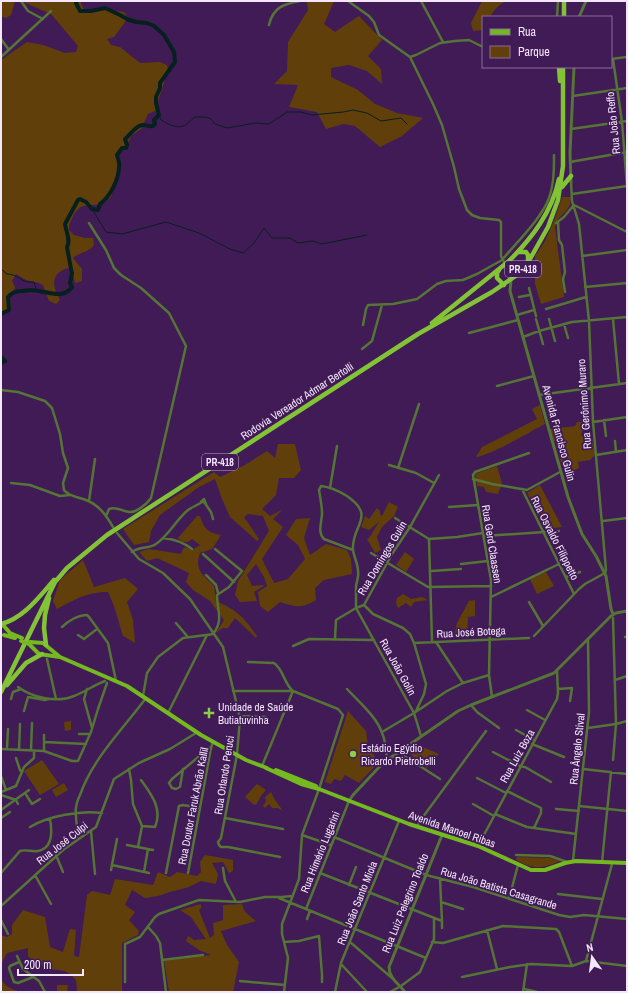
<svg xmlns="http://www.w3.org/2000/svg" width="628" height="993" font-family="'Archivo Narrow',sans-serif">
	<rect width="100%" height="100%" fill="#411b55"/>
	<path fill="#613f0b" d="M1 1H17H15L11 15 6 18 1 16Z
		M21 1H81C81 15 96 9 104 10 111 10 117 11 124 12L128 18 114 37 107 39 111 45 120 47 140 63 160 62 167 65 168 70 155 111 148 114 141 129 131 136 127 145 118 155 117 161 118 175 111 197 103 204 83 206 79 208 74 214 69 225V230L74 235 85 238H93L94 245C90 252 80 252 73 258L82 269V281L75 283 72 271 68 268C50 274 52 286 60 300L56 304 49 301 43 285 39 283 26 280 16 274 12 281 15 287 10 298 11 310 1 315V60L27 42 43 45 65 53 76 52 78 46 51 14Z
		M309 1H334L324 24 335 32 359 16 382 40 368 56 381 69 382 84 367 71 349 65 331 68V77L358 90 375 104 397 113 423 118 402 136 380 147 355 126 343 124 326 129 317 112 289 107 298 85 274 84 287 71 288 42 308 10 307 2Z
		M482 1H507C499 4 494 10 490 17H483V28L482 30 473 31 471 23Z
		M562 197H571L570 205 566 211 557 220 555 227 564 297 541 304 535 284V256L544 243 555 218Z
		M540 405 545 424C529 432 492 455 476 457L482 447 537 419 532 409Z
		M577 422H584V429L582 431 581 436 591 433 595 455 590 460 578 462 579 468 573 471 566 467 570 464 569 460 561 463 559 454 562 442 554 441 550 429C559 427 567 428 575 426Z
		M278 444H295L301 470 294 478H279L276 495 262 509 270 516 282 510 273 519 283 527 262 559 274 583 288 579 305 559 298 545 286 535 296 519 310 518 304 538 310 555 326 544 347 550 351 559 352 574 324 580 315 588 316 600C301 609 296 607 280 602L268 612 260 606 258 592 267 586 264 577 256 564 247 575 252 586 265 585 254 592 257 601 240 602 235 595 238 581 269 531 263 516 248 514 244 517 259 539 257 541 230 517 222 499 215 479 199 487 160 515 151 531 149 542 134 545 123 529 214 472 220 477 245 465 267 451 275 458Z
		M497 466 502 483 498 494 486 492 484 487 477 486 475 474Z
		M540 485 562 527 545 529 527 493Z
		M389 502 398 507 394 516 382 527 377 537 381 550 375 553 367 539 369 538 379 522 369 530 361 527 365 516 369 519 377 508 380 511V514L382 516Z
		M197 516H200C205 530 207 532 221 535L212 549 200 553C194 570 203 575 214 586L216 601C238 611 243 616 257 636L256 638 235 618 228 628H223L216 633 224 620 210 601 193 590 186 582 189 573 157 558 147 561 139 552 149 549 181 554 183 549 185 547 192 550 200 545 192 539 188 542H182L178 538Z
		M405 552 414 559 406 572 396 565Z
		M83 560 94 587 125 578 138 589 127 602 133 620 135 643 123 636 114 606 108 592C89 591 73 600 57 609L53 601 60 580Z
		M546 572 554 586 537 594 530 579Z
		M403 594 411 599 422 597 428 600 414 602 411 607 406 603 398 608 396 603 397 598Z
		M475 600V616L468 617 467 637H454L457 623 469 601Z
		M348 711 366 731 368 745 378 763 359 783 345 775 341 781 334 779 331 784 325 782Z
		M71 721V730L65 731 64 722Z
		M418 745 439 754 427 768 411 755Z
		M42 760 59 784 40 795 24 771Z
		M64 783 68 790 56 797 52 790Z
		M257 784 266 790 261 796 256 805 253 804 245 797 253 788Z
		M271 792 275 800 283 811 278 808H272L269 804 265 808 263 806 266 801 265 797Z
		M205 855 233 860V871L229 873 223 862 212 863 218 874 216 884 201 881 189 887 170 892 158 896 145 898 132 890 125 905 135 912 129 920 139 931 138 935 122 943V992H77L76 980C66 969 64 971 50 969 42 967 34 962 28 956V948L7 953 1 964V935L7 937 12 934V925L23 910 45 917 50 947 63 952 70 929 76 930 74 956 79 957 87 895 92 891 110 895 115 879 153 885 158 872 170 877 177 872 197 876 201 872 200 862Z
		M517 857 550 858 560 861C542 869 534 870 516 860Z
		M201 904V908L199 910 210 938 214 935 213 923 223 920V905L242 904 245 912 256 921 221 931 227 945 239 962 233 992H169L164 961 211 955 199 950 186 941 188 936 194 940 206 939 191 917 180 910Z
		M1 976C2 986 12 989 20 992H1Z
		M57 985H68L67 992H57Z"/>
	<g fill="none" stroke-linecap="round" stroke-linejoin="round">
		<path stroke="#06201f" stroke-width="1" d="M159 115 161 120C175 128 183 131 194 117H206L211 119 215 124 227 128 255 123 269 124 287 112H301L312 115 343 112 353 110 367 113 381 121 401 118 407 124
			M92 209 106 232 122 234 166 222 199 233 230 249 243 253 254 243 264 228 272 238H290L298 243 313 241 322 244 367 235
			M1 269 7 274C19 274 21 284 34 282L36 288 34 290"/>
		<path stroke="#06201f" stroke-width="4" d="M1 314 9 310 8 297C12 292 16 291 22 291 25 291 28 290 31 290 45 290 62 301 72 287L70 283 72 273 71 269 67 247C71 240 66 232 65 224L78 200 80 199 86 202 92 209 98 210 100 204C110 197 119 179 119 167 120 163 118 159 117 155L122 148H126L127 145 125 139C130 135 136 125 143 125 147 125 149 127 153 126L155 124 154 120 159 115 156 103V97L160 88V83L175 62 174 52 164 35 154 26 147 23 136 22 127 19 120 15 105 8 91 11H80L76 3 77 1
			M1 357 5 361 1 363"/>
		<path stroke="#547536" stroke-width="2.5" d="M21 1 28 11 43 19
			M348 1 369 16 374 22 379 35 410 57 433 104 442 125 454 167 459 189 467 210 472 215 480 218 499 220 501 222V256L505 264
			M421 1 443 42
			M557 17 558 1
			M269 25C273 7 284 4 300 1
			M1 39 9 50
			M1 57 51 11
			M410 57 416 55 440 43 455 41 469 40 483 47
			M611 59 627 57
			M613 59 622 122 627 186
			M573 96 627 88
			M571 129 627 121
			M570 162 627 152
			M572 194 627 186
			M574 205 627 232
			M558 222 559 240 562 245 565 272 563 279 565 292
			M89 223 106 250 114 268 121 275 141 288 169 313 186 346 151 498C147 504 136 513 129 512 121 511 117 506 109 509L106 516
			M556 223 564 217 573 206
			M582 256 627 250
			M502 260C516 243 542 218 549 198 554 184 554 169 554 155
			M585 287 627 283
			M529 288 536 316
			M519 297 530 295
			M546 309 586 297
			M517 315 534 310
			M536 319 543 344
			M549 319 555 341
			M613 319 619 384
			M564 324 568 338
			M363 325 366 309 368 305 393 304 417 299 437 284 446 281 463 280 477 274 502 260
			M469 333 518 320
			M523 337 539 331 572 322 627 317
			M362 349 372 341 382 305
			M497 386 534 376
			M1 390 18 392 45 401 52 408 60 434 63 453 68 468 63 483 64 490C69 497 79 497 86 500 99 505 106 515 113 527
			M539 395 627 383
			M604 420 606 436
			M593 422 627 417
			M615 441 616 452
			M596 455 627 450
			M389 465 416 473 434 483
			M398 468 419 404
			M473 479 492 484 527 490 560 472
			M11 483 30 485 60 496 70 495
			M330 488 337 446
			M522 489 574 594
			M89 501 95 459
			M201 502 204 499 206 504
			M449 507 478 505
			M395 518 429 539 457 537 483 533
			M603 521 627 518
			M117 533 139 559 163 573 190 599 223 647 240 718 237 755 221 838 218 842 219 845 221 847H228L280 857
			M484 536 559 531
			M163 538C174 539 183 542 192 549
			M429 539 432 642
			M353 550 324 539C317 532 322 522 322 513 322 505 320 497 319 490L321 486C330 487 339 491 347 496 377 517 351 525 353 550 354 557 358 564 358 571 359 576 357 581 356 586 356 594 356 601 356 608L414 713 421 736
			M132 552C140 546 149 549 156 544 169 535 176 520 188 510 192 507 198 505 202 502H204L211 512 213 519
			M371 553 428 587 491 586
			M203 554 234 582
			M461 564 488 561
			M431 571 461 569
			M206 575 216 585 218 593
			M566 577 580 572
			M491 597 559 564
			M529 602 543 626
			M364 605 373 614 403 628 410 634 414 643 426 684 424 694 416 711
			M176 623 187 636
			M62 627C68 621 78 615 87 615L89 617 108 643 116 681
			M78 635 84 639 97 629
			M534 636 579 589 585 584 605 573 606 570 593 422 589 321 579 224 572 201 571 182
			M625 637H627
			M335 639 336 620 356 608 364 605 392 554 410 527 439 475
			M436 642 463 683
			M414 643 529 638
			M293 646 309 639 374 640
			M47 659 56 699
			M248 662 274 663C284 670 284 684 293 691L262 766
			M615 680 627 676
			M18 687C33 698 57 703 74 696 85 692 94 685 105 681
			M87 689 84 699 92 728
			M347 689C358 701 377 717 382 733 386 741 386 751 387 760
			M558 689 572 688 570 701
			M233 691H293L338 709 343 715 319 789 302 835 299 879 282 924V934L288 958 284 992
			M143 696 147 673 158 657 183 638 206 635
			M492 697 489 675 491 580 473 475 475 472 529 453
			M11 699 13 692 21 689
			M471 705 477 712 499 728
			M527 710 545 720
			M24 711 28 697 45 700 48 699
			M168 713 207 635 213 634C224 620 217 610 217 595L229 587 242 571 215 549
			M240 716 266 717
			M588 728 616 724 627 721
			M516 730 534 740
			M382 732 414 713 447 691 463 683 489 675
			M79 734H90
			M44 742 86 744
			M532 744 564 757
			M1 749 44 751 72 761H78L91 732 98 709 107 683
			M7 749 8 729
			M19 750 20 724
			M31 750 32 723
			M44 751V735
			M398 752 440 779
			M493 752 520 766 525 767 551 782
			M16 758 20 770 22 772
			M613 760 616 724 613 618
			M129 769 131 780 133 804 142 826 138 847
			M183 769 180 787 176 789 172 788 169 783 172 779 209 748H211
			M583 769 627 774
			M1 776 6 790
			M477 778 506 793
			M141 780C151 794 163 809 155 827L142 826
			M507 791 541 808V813L534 828
			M1 792 16 786 24 767 34 758V751
			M25 793 32 804 40 799
			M1 795 16 800 18 804
			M473 804 494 816
			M579 806 627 811
			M556 809 579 811
			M1 810 29 790
			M495 814 527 827 576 834
			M1 818 10 812
			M225 818 283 829
			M30 827C48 816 81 810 102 813
			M417 827 420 821 486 731
			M91 831 95 874
			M302 835 331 845
			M334 837 426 875 473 887 559 915 570 917 584 915 627 919
			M76 840C79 831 76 825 76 816 75 809 77 801 80 795 93 758 123 729 146 698
			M127 845 153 850
			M478 846 557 699 558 693 557 671
			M56 855 63 872
			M516 855 550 856 567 862
			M573 861 589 712 588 639
			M602 862 611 772
			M112 865 149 873
			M223 868 225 881 236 902
			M111 870 117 839
			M144 872 148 849
			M1 873 20 851C26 849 32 852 38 851 54 848 52 830 50 819
			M166 873 179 806 183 805 200 808
			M188 873 211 748 213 742
			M320 873 442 921V928
			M35 875 51 904
			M440 878 442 921
			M349 885 356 867
			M558 894 602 899
			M279 898 426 958
			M509 899 518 865
			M441 902 463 909
			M1 906 63 850 96 827 114 779 139 763 170 749 196 733
			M306 909 349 801
			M307 919 310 911
			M1 920 8 934
			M148 927 156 936 160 943 166 992
			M487 930 497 969
			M284 942 299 941 319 936 322 975V982
			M350 942 392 978
			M432 942 443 943 503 926 556 929 559 932 572 966
			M17 956 23 969 39 981 45 992
			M162 960 203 955
			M586 961 612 864
			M19 962 10 966 9 968 14 982 18 983 33 977
			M341 964 367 992
			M462 977 510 967 531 964 572 966 586 961 627 966
			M240 981 285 985
			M125 982V944L140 937 155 917 159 914 199 900 240 902 265 897H282L292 896
			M524 989 537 992
			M335 992 341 963 399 821
			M390 992 401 986 420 972 434 939V919
			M523 992 527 964"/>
		<path stroke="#547536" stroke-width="3" d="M579 17 586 1
			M571 182 570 153 574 67
			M511 280 510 291 568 497 582 534 596 556 606 576 611 609 613 614
			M349 801 353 795 383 763 458 711 471 705 554 673 611 616 616 613 627 611
			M405 992C399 984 389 978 389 967L442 835"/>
		<path stroke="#75b920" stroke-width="4" d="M1 625 4 626 10 633 22 638
			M4 635 15 638
			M30 642 43 643 60 657
			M29 644 39 654 60 657 127 686 201 735 246 760 267 768
			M266 768 301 784 319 789 409 824 478 846 531 870H545L565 863 576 861 627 863
			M276 770 316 786"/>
		<path stroke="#82c436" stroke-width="4.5" d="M564 17V1
			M559 67 560 81
			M562 187 571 176
			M518 252H526L528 255V261
			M499 270 497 273V278L504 285
			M432 323 509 261C532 238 552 212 559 179
			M1 624C24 618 39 597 54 580
			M46 645 44 628 45 615 49 598
			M7 685 26 663 42 654
			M1 692 55 582 67 568 107 535 418 334 492 292 520 273 530 259 548 227 558 200 563 166V67"/>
		<path stroke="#75b920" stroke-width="4" d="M21 641 29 644"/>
	</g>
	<g fill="#8bce46" stroke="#411b55" stroke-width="1.5">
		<path d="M207 707h4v4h4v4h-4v4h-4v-4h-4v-4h4z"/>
		<circle cx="353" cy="754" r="4"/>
	</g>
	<g text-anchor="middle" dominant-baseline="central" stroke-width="3.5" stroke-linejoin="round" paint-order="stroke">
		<g fill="#411b55" stroke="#beaacb" stroke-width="1">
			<rect x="505" y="261" width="36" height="16" rx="3"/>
			<rect x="202" y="454" width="36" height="16" rx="3"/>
		</g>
		<g font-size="10" font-weight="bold" fill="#f4e7fd">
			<text x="523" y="269">PR-418</text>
			<text x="220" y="462">PR-418</text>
		</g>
		<g font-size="11" fill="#f4e7fd" stroke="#411b55">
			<text transform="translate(613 123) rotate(-96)">Rua João Reffo</text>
			<text transform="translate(297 401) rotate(-33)">Rodovia Vereador Admar Bertolli</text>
			<text transform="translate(584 404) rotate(-94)">Rua Gerônimo Muraro</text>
			<text transform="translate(559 433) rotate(75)">Avenida Francisco Gulin</text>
			<text transform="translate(555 538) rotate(63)">Rua Osvaldo Filippetto</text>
			<text transform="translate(492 544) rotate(81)">Rua Gerd Claassen</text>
			<text transform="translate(382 558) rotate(-59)">Rua Domingos Gulin</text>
			<text transform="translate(471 632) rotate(-3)">Rua José Botega</text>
			<text transform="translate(398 667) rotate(61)">Rua João Golin</text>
			<text transform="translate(577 749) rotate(-84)">Rua Ângelo Stival</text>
			<text transform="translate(517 756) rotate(-61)">Rua Luiz Boza</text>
			<text transform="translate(224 775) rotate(-81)">Rua Orlando Peruci</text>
			<text transform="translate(193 806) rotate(-79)">Rua Doutor Faruk Abrão Kallil</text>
			<text transform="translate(452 829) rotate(19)">Avenida Manoel Ribas</text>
			<text transform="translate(62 843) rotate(-38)">Rua José Culpi</text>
			<text transform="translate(320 852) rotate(-68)">Rua Himério Lugarini</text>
			<text transform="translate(499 888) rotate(17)">Rua João Batista Casagrande</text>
			<text transform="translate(357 903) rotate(-68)">Rua João Santo Miola</text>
			<text transform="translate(405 903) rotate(-68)">Rua Luiz Pelegrino Toaldo</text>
		</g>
		<g font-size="11" fill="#f4e7fd" stroke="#411b55" text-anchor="start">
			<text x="218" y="707">Unidade de Saúde<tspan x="218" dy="13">Butiatuvinha</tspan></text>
			<text x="361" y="748">Estádio Egýdio<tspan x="361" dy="13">Ricardo Pietrobelli</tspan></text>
		</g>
	</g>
	<rect width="628" height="993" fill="none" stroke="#f4e7fd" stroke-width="4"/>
	<rect x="482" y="16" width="130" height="52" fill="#411b55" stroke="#896d98"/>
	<rect x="490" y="29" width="20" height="6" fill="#75b920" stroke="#896d98"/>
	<text x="518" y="36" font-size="12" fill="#f4e7fd">Rua</text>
	<rect x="490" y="46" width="20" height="12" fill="#613f0b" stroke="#896d98"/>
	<text x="518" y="56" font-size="12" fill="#f4e7fd">Parque</text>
	<g transform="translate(592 957) rotate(346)" stroke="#411b55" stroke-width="3" paint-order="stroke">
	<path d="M0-3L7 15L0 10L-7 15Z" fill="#f4e7fd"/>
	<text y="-6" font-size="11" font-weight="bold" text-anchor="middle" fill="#f4e7fd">N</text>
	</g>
	<path d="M18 969v6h65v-6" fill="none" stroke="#f4e7fd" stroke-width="2"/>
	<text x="24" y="969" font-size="12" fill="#f4e7fd" stroke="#411b55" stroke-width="3" paint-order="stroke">200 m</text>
</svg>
